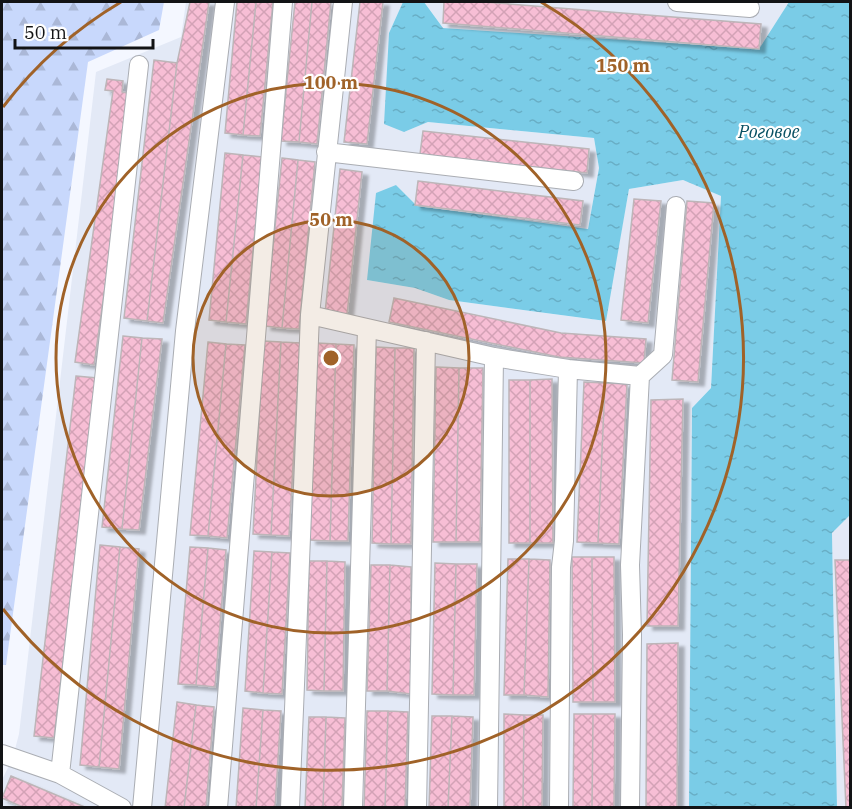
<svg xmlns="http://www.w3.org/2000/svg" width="852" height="809" font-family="'IBM Plex Serif',serif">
	<defs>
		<pattern id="forest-firs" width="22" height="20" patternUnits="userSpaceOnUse" patternTransform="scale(1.5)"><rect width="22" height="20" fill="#c8d8fc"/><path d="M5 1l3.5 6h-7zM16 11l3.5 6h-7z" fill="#abb8d7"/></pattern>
		<pattern id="water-ripples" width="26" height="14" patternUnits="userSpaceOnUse" patternTransform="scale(1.5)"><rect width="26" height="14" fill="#7acce7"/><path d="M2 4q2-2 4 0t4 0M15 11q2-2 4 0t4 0" fill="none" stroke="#68aec5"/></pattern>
		<pattern id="building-cross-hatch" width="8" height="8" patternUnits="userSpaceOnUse" patternTransform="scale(1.5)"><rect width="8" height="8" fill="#f7bed5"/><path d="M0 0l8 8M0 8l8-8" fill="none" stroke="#d3a2b6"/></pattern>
		<filter id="shadow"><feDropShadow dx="6" dy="4" stdDeviation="1.5" flood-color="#0004"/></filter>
	</defs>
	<rect width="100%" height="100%" fill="#f4f7ff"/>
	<path fill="#e3e9f6" d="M186 2H403L389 33 404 132 428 122 594 138 599 168 588 229 417 206 396 185 367 280 415 288 449 300 605 321 629 189 683 180 721 196 711 388 692 408 689 807 2 808V780L13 757 19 734 96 72 181 37Z
		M424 2H789L759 49 443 28Z
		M850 515V807H837L832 533Z"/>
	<path fill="url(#forest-firs)" d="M2 2H164L159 30 88 62 6 665H2Z"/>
	<path fill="url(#water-ripples)" d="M403 2H424L443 28 759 49 789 2H850V515L832 533 837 807H689L692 408 711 388 721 196 683 180 629 189 606 321 449 300 415 288 367 280 376 193 396 185 417 206 588 229 599 168 594 138 428 122 404 132 384 124 389 33Z"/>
	<path fill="url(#building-cross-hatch)" stroke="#bdb5b8" stroke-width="1.5" filter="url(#shadow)" d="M190 2H209L163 323 147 321 177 63Z
		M237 2H256L243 135 225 133Z
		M256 2H273L260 136 243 135Z
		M295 2H312L299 142 281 141Z
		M312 2H331L317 144 299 142Z
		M360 2H383L367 144 344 142Z
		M444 2H484L761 24 759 49 443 23Z
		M154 60 177 63 147 321 124 318Z
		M107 79 123 81 122 92 132 94 94 365 75 362 113 91 105 90Z
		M423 131 589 149 587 173 420 154Z
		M225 153 243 155 226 322 209 320Z
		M243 155 262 157 246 324 226 322Z
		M282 158 298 160 282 328 265 326Z
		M298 160 315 162 299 329 282 328Z
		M340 169 362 172 347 315 325 313Z
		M418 181 583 201 580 225 415 205Z
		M634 199 661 201 648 323 621 320Z
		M687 201 714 203 698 382 672 380Z
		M394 298 561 333 646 339 644 363 559 357 389 322Z
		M123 336 142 338 122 529 102 527Z
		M142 338 162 339 139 530 122 529Z
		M263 341 281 342 271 535 253 534Z
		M208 342 226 344 208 536 190 535Z
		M281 342 300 343 289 536 271 535Z
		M316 343 336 344 330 541 310 540Z
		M226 344 245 345 227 538 208 536Z
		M336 344 354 345 348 541H330Z
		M376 347 395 348 391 544 372 543Z
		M395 348H414L411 544H391Z
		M436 367 459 368 456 542H433Z
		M459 368H483L480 542H456Z
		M76 376 97 378 54 738 34 736Z
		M552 379 553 543H530V380Z
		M509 380H530V543H509Z
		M584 382 605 383 598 543 577 542Z
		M605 383 627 384 619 544 598 543Z
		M683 399 678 626H647L651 400Z
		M100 545 120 547 99 767 80 765Z
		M120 547 139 549 119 769 99 767Z
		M190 547 208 548 196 685 178 684Z
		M208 548 226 550 215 687 196 685Z
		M254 551 272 552 263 693 245 691Z
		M272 552 290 553 282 694 263 693Z
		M572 557H592L593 702H573Z
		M592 557H614L615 702H593Z
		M508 559H529L524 695H504Z
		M529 559 550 560 548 697 524 695Z
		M835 560H850V808H846Z
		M309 561H327L324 691 307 690Z
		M327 561 345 562 343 691H324Z
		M435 563 456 564 453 695 432 694Z
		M456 564H477L474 695H453Z
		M371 565H390L387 691H367Z
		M390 565 411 567V694L387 691Z
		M678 643 677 808H646L647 644Z
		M177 702 196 705 184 808H165Z
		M196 705 214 707 206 808H184Z
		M243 708 263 710 256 808H236Z
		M263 710 281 711 275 808H256Z
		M367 711H388L385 808H364Z
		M388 711 408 712 405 808H385Z
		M504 714 524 715 523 808H504Z
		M574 714H593L592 808H573Z
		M593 714H615L614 808H592Z
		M524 715H543L542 808H523Z
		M432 716H452L448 808H429Z
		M452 716 473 717 470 808H448Z
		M309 717H326L323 808H305Z
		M326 717 345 718 342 808H323Z
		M11 776 87 808H25L2 798Z"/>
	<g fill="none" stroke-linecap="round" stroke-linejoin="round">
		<g stroke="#aaadb3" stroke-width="20">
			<path id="minor" d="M677 2 750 8
				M326 152 574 181
				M310 315 494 357 568 369
				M2 754 60 774 139 65
				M60 774 122 808
				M142 808 185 331 225 2
				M218 808 283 2
				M290 808 310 315 343 2
				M353 808 367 328
				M417 808 426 341
				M488 808 494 357
				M559 808 561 567 564 541 568 369 640 376 663 355 676 206
				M630 808 632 635 630 565 640 376"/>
		</g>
		<use href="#minor" stroke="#fff" stroke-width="18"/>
	</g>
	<circle cx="331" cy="358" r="138" fill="#a06228" fill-opacity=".12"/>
	<g fill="none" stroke="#a06228" stroke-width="3">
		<circle cx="331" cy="358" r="138"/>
		<circle cx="331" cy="358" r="275"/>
		<path d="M3 107A413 413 0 0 1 121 2M541 2A413 413 0 1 1 3 609"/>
	</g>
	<g text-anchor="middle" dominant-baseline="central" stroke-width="4.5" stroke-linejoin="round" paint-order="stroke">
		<g font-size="18" font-style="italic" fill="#075063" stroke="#fff">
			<text x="769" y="131">Роговое</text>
		</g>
	</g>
	<circle cx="331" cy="358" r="9" fill="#a06228" stroke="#fff" stroke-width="3"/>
	<g font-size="18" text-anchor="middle" font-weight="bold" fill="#a06228" stroke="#fff" stroke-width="4.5" stroke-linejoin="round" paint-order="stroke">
		<text x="623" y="72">150 m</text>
		<text x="331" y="89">100 m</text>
		<text x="331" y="226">50 m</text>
	</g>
	<rect width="852" height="809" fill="none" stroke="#121315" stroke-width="6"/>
	<path d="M15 39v9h138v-9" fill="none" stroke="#121315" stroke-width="3"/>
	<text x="24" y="39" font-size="18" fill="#121315" stroke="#ffffff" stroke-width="4.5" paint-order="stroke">50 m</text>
</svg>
